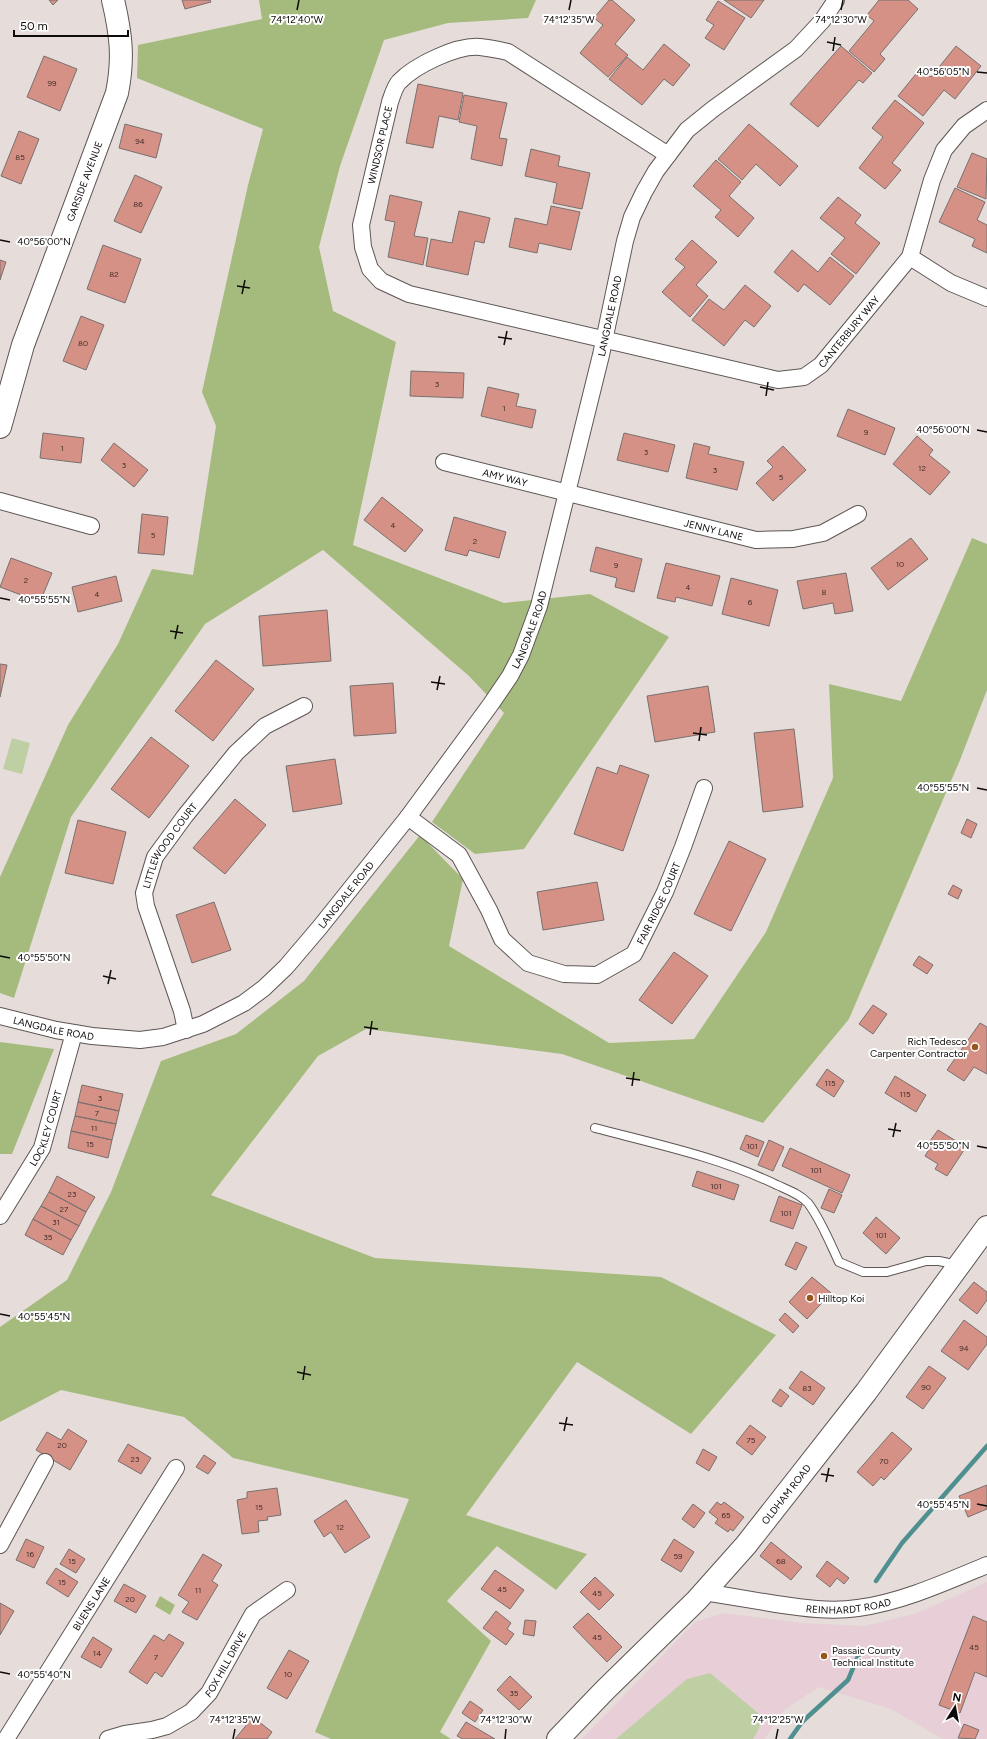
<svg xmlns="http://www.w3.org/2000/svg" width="987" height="1739" font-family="Figtree,sans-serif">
	<rect width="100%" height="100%" fill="#e6ddda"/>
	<path fill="#e7ced7" d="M987 1582V1739H943L891 1709 819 1687 784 1710 765 1739H582L695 1622 724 1613 801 1623 865 1626 917 1613Z"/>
	<path fill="#becfa4" d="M12 738 30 743 22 774 3 769Z
		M710 1673 758 1713C762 1724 759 1730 753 1739H616L687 1679Z"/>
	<path fill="#a5bb7e" d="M259 0H536L528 18 448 23 384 40 340 166 319 247 333 311 396 342 353 545 504 603 590 594 669 637 524 849 475 854 432 822 504 713 469 676 323 550 205 624 71 817 14 998 0 993V877L68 725 118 644 152 569 193 575 216 426 202 392 248 185 263 129 137 78 138 45 262 19Z
		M972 538 987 544V690L960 760 849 1019 763 1123 562 1054 366 1029 318 1056 211 1195 375 1258 661 1277 776 1335 691 1434 577 1362 466 1515 587 1554 556 1590 497 1546 447 1601 491 1641 440 1732 451 1739H331L315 1732 409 1499 233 1458 184 1417 61 1390 0 1422V1327L67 1280 111 1192 161 1061 236 1034 304 981 420 835 463 879 449 946 609 1043 694 1039 766 932 833 778 829 684 901 701Z
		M0 1042 54 1049 12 1154H0Z
		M160 1596 175 1605 170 1615 155 1606Z"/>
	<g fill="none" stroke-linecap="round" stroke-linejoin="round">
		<path stroke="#508f90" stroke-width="4.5" d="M876 1581 902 1543 987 1446
			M790 1739 802 1722 848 1680 859 1654"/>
	</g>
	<path fill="#d69186" stroke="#78706e" d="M49 0H58L53 5Z
		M182 0H210L211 2 185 9Z
		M609 0H612L635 20 615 44 628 55 608 77 580 53 603 25 594 18Z
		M724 0H764L751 18Z
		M879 0H908L918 9 880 54 885 59 874 72 849 51 874 21 867 15Z
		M718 1 745 18 724 50 705 38 714 25 706 20Z
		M664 44 690 65 673 86 664 79 642 105 609 79 627 57 643 70Z
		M841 46 872 73 863 83 859 80 818 127 790 104Z
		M956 46 981 66 955 99 944 90 923 116 898 96 920 69 931 77Z
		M44 56 77 69 60 111 27 97Z
		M418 84 463 93 458 120 439 116 433 148 406 143Z
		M464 95 507 103 499 138 507 139 502 166 471 159 477 126 459 122Z
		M895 100 924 123 892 163 901 170 885 189 859 168 883 137 872 128Z
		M125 124 162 134 156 158 119 148Z
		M749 124 798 166 780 186 756 164 742 180 718 159Z
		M19 131 39 139 21 184 1 176Z
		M531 149 560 156 558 166 590 173 582 209 553 203 557 183 525 176Z
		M972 153 987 159 986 199 957 187Z
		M716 160 741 182 729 196 754 218 738 237 715 217 721 210 693 186Z
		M135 175 162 187 141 233 114 221Z
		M955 188 985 202 977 220 987 225V253L972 246 975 239 939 222Z
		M390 195 422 202 414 236 428 238 423 265 388 257 395 222 385 220Z
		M838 197 861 215 855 223 880 243 856 274 831 254 845 238 820 218Z
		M551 206 580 212 571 250 539 243 537 253 509 247 515 218 547 225Z
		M459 211 490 218 484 243 475 241 468 275 426 266 431 239 452 243Z
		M692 240 717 262 696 285 708 296 690 317 662 292 685 267 675 259Z
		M103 245 141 259 125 303 87 289Z
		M792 250 818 272 830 257 854 276 830 305 804 284 798 292 774 272Z
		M0 260 6 262 0 280Z
		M745 285 771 306 754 327 745 320 724 346 692 320 709 299 724 310Z
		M81 316 104 325 86 370 63 361Z
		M411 371 464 373 463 398 410 396Z
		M488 387 519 394 516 406 536 410 532 428 481 416Z
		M848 409 895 428 885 455 837 436Z
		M43 433 84 438 81 463 40 458Z
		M624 433 675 445 668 472 617 460Z
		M917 436 933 450 929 455 950 472 930 495 893 464Z
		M114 443 148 470 134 487 101 460Z
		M694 443 710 447 708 454 744 462 737 490 686 478Z
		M783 446 806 470 773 501 756 483 773 467 767 461Z
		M382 497 423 530 405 552 364 520Z
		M142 514 168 517 164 555 138 553Z
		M454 517 506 532 499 558 469 550 467 556 445 550Z
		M911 538 928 559 888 590 871 568Z
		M596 547 642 559 634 592 615 587 617 578 590 571Z
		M11 558 52 573 40 602 0 587Z
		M666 563 720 576 712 606 676 597 675 602 657 598Z
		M846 573 853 611 835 614 833 603 803 609 797 581Z
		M116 576 122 601 78 612 72 587Z
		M731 578 778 590 769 626 722 614Z
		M327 610 331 661 263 666 259 616Z
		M216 660 254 689 213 741 175 711Z
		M0 664 7 665 0 697Z
		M393 683 396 733 354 736 350 686Z
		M708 686 715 732 655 742 647 696Z
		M794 729 803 807 763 812 754 733Z
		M151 737 189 766 149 818 111 789Z
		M335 759 342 804 293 812 286 766Z
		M620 765 649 775 623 851 574 834 597 767 617 774Z
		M235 799 266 825 225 874 193 848Z
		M967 819 977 824 971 838 961 833Z
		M78 820 126 832 113 884 65 873Z
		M729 841 766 859 731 931 694 914Z
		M597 882 604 920 543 930 537 892Z
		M953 885 962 890 958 899 948 894Z
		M214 902 231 950 192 963 176 915Z
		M674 952 708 976 672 1024 639 1000Z
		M919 956 933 965 927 974 913 965Z
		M873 1005 887 1014 873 1034 859 1024Z
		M980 1023 987 1027V1074L974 1067 964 1081 947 1070Z
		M827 1069 844 1081 834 1097 816 1085Z
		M895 1076 926 1095 916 1112 885 1093Z
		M82 1085 123 1094 119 1111 78 1102Z
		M78 1102 119 1111 116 1124 75 1116Z
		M75 1116 116 1124 112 1140 71 1131Z
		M938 1130 966 1147 947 1176 935 1169 938 1164 925 1156 933 1143 930 1141Z
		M71 1131 112 1140 108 1158 68 1148Z
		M746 1135 764 1142 758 1157 740 1149Z
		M769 1140 784 1147 773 1171 758 1165Z
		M790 1148 850 1175 842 1193 782 1166Z
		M697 1171 739 1185 734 1200 692 1186Z
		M57 1176 95 1197 86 1212 49 1192Z
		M829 1189 842 1195 834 1213 821 1208Z
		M49 1192 86 1212 79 1226 41 1206Z
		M779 1196 802 1205 793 1229 770 1221Z
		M41 1206 79 1226 71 1240 33 1219Z
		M876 1217 900 1238 886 1254 863 1233Z
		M33 1219 71 1240 63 1255 25 1235Z
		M796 1242 807 1247 796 1270 785 1265Z
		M812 1277 831 1293 807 1319 789 1302Z
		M974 1282 987 1292V1300L977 1314 959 1300Z
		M785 1313 799 1326 793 1333 779 1320Z
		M964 1320 987 1337V1344L968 1370 941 1351Z
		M929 1366 946 1378 923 1409 906 1397Z
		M801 1371 825 1388 813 1405 789 1388Z
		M780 1389 789 1396 781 1407 772 1401Z
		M750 1425 766 1437 752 1455 736 1443Z
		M68 1429 87 1441 70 1470 36 1450 47 1432 61 1440Z
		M892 1432 912 1449 884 1480 881 1477 873 1486 857 1472Z
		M128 1444 151 1458 141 1474 118 1461Z
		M703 1449 717 1457 709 1471 696 1463Z
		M204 1455 216 1463 208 1474 196 1467Z
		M987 1485V1509L968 1517 959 1496Z
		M277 1488 281 1515 267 1517 268 1520 258 1521 259 1532 242 1534 237 1500 247 1498V1492Z
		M346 1500 370 1537 345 1553 331 1532 324 1537 314 1521Z
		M717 1502 721 1505 724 1502 744 1517 733 1531 730 1529 728 1532 715 1523 718 1519 709 1512Z
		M693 1504 705 1513 694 1528 682 1519Z
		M26 1539 44 1547 34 1568 16 1560Z
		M674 1539 694 1552 681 1572 661 1560Z
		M771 1542 802 1567 791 1580 760 1556Z
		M69 1549 85 1559 76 1573 60 1564Z
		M203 1554 222 1565 212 1581 218 1585 197 1620 182 1612 189 1602 178 1595Z
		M827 1561 849 1578 844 1584 837 1578 830 1587 816 1576Z
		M56 1568 78 1582 68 1597 46 1583Z
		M495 1570 524 1590 510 1609 481 1589Z
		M595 1577 614 1595 599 1610 580 1592Z
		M124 1584 146 1596 136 1613 114 1601Z
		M0 1603 14 1611 0 1635Z
		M496 1611 511 1623 507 1629 514 1634 506 1645 483 1628Z
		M588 1613 622 1647 607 1662 573 1627Z
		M973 1616 987 1622V1677L975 1672 960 1713 939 1705Z
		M525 1620 536 1621 534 1636 523 1634Z
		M169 1634 184 1643 162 1677 155 1672 147 1684 129 1672 154 1635 164 1641Z
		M93 1637 112 1649 101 1668 81 1657Z
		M289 1650 309 1661 287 1699 267 1688Z
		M510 1676 532 1697 519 1710 497 1690Z
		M470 1701 483 1710 475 1722 462 1713Z
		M253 1717 272 1732 267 1739H235Z
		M466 1722 495 1739H463L457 1736Z
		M964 1724 979 1730 975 1739 958 1738Z"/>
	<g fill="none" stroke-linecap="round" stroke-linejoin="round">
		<g stroke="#5d5654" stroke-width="10">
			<path id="lane" d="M595 1128C656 1144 719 1157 777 1185 788 1190 800 1194 808 1203 821 1220 830 1243 839 1262L863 1272H887L926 1261H939L958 1265"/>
		</g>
		<g stroke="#5d5654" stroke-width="18">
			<g id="street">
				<path id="s1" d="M668 155 508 52C499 50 490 48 480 47 457 45 415 65 399 82 395 86 392 96 390 102L361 225 363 247 370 269 381 281 409 294 778 380 804 377 821 365 910 257 932 180 944 150 964 126 987 110"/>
				<path d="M910 257 951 283 987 298"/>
				<path id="s2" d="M444 462 756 540 793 539 823 533 858 514"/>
				<path d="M0 501 91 526"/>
				<path id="s3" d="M408 817 459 855 489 910 502 939 528 963 564 974 597 975 634 954 665 892 683 847 704 788"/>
				<path id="s4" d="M0 1016 56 1030 92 1036 140 1040 163 1037 203 1024 244 1003 264 988 286 967 320 927 408 817 491 704 510 676 521 655 539 606 601 355 625 241 632 217 644 192 656 171 687 130 713 109 796 49 822 21 836 0"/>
				<path id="s5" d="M186 1030 182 1011 146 906 144 893 155 857 185 816 236 753 265 726 304 706"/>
				<path id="s6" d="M0 1216 42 1148 74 1033"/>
				<path d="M0 1545 45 1462"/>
				<path id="s7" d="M704 1592C728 1596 752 1600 776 1604 803 1608 831 1612 858 1608 902 1602 946 1582 987 1565"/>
				<path id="s8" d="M6 1739 176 1468"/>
				<path id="s9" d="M108 1739 125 1734 152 1730 167 1726 191 1712 209 1693 253 1614 287 1590"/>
			</g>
		</g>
		<g stroke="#5d5654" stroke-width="24">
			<g id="secondary">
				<path id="s10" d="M0 427 23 345 117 93C124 58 121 34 113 0"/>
				<path id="s11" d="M558 1739 604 1691 697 1600 746 1545 866 1392 987 1227"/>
			</g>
		</g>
		<use href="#lane" stroke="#fff" stroke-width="8"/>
		<use href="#street" stroke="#fff" stroke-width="16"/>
		<use href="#secondary" stroke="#fff" stroke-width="22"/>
	</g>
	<path fill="none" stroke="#0e0b0a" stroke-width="1.5" d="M297 10 299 0M569 10 571 0M841 10 843 0M827 42 841 45M833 51 835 37M977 72 987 73M0 240 10 242M237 286 250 288M242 294 245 280M498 337 512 339M504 345 507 331M760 387 774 390M766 396 768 382M977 430 987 432M0 598 10 600M170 631 183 633M175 639 178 625M431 682 445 684M437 690 440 676M693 733 707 735M699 741 701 727M977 788 987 790M0 956 10 958M103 976 116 979M108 984 111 970M364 1027 378 1029M370 1035 372 1021M626 1078 640 1080M632 1086 634 1072M888 1129 901 1131M893 1137 896 1123M977 1146 987 1148M0 1314 10 1316M297 1372 311 1375M303 1380 305 1366M559 1423 573 1425M564 1431 567 1417M821 1474 834 1476M826 1482 829 1468M977 1504 987 1506M0 1672 10 1674M233 1739 235 1729M505 1739 506 1729M776 1739 778 1729"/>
	<g fill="#96561e" stroke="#fff" stroke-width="1.5">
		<circle cx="975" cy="1047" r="4"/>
		<circle cx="810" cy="1298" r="4"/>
		<circle cx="824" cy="1656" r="4"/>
	</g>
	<g text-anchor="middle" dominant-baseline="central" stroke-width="4" stroke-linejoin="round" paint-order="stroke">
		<g font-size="8" fill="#402c29">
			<text x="52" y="83">99</text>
			<text x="140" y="141">94</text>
			<text x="20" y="157">85</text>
			<text x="138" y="204">86</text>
			<text x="114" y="274">82</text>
			<text x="83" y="343">80</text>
			<text x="437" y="384">3</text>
			<text x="504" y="408">1</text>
			<text x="866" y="432">9</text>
			<text x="62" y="448">1</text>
			<text x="646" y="452">3</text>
			<text x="124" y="465">3</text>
			<text x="922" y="468">12</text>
			<text x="715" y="470">3</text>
			<text x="781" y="477">5</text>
			<text x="393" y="525">4</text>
			<text x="153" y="535">5</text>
			<text x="475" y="541">2</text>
			<text x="900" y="564">10</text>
			<text x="616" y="565">9</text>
			<text x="26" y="580">2</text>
			<text x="688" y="587">4</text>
			<text x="824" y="592">8</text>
			<text x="97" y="594">4</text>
			<text x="750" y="602">6</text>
			<text x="830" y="1083">115</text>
			<text x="905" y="1094">115</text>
			<text x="100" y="1098">3</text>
			<text x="97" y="1113">7</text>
			<text x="94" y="1128">11</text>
			<text x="90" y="1144">15</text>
			<text x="752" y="1146">101</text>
			<text x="816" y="1170">101</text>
			<text x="716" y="1186">101</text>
			<text x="72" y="1194">23</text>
			<text x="64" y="1209">27</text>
			<text x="786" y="1213">101</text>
			<text x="56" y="1222">31</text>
			<text x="881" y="1235">101</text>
			<text x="48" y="1237">35</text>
			<text x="964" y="1348">94</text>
			<text x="926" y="1387">90</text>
			<text x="807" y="1388">83</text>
			<text x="751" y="1440">75</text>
			<text x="62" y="1445">20</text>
			<text x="135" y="1459">23</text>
			<text x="884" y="1461">70</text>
			<text x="259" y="1507">15</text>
			<text x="726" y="1515">65</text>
			<text x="340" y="1527">12</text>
			<text x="30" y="1554">16</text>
			<text x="678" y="1556">59</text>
			<text x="72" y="1561">15</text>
			<text x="781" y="1561">68</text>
			<text x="62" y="1582">15</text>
			<text x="502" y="1589">45</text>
			<text x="198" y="1590">11</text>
			<text x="597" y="1593">45</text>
			<text x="130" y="1599">20</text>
			<text x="597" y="1637">45</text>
			<text x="974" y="1647">45</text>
			<text x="97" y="1653">14</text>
			<text x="156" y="1657">7</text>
			<text x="288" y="1674">10</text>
			<text x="514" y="1693">35</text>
		</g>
		<g font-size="10" fill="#0e0b0a" stroke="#fff">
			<text transform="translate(380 145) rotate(-77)">WINDSOR PLACE</text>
			<text stroke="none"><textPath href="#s10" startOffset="260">GARSIDE AVENUE</textPath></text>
			<text stroke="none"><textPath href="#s4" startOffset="1051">LANGDALE ROAD</textPath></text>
			<text stroke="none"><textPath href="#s1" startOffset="1019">CANTERBURY WAY</textPath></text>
			<text stroke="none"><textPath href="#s2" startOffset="63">AMY WAY</textPath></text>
			<text stroke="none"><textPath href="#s2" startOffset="278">JENNY LANE</textPath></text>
			<text stroke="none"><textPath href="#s4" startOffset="727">LANGDALE ROAD</textPath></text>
			<text stroke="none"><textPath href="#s5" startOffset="198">LITTLEWOOD COURT</textPath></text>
			<text stroke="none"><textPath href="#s4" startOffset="403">LANGDALE ROAD</textPath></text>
			<text stroke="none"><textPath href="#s3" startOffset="363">FAIR RIDGE COURT</textPath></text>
			<text stroke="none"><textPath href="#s4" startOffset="55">LANGDALE ROAD</textPath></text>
			<text stroke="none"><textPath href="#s6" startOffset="100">LOCKLEY COURT</textPath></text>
			<text stroke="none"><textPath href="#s11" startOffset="335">OLDHAM ROAD</textPath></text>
			<text stroke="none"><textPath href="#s7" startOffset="146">REINHARDT ROAD</textPath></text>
			<text stroke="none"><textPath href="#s8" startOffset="160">BUENS LANE</textPath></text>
			<text stroke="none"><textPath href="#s9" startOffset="148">FOX HILL DRIVE</textPath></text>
		</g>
		<g font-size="10" fill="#0e0b0a" stroke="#fff" text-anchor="start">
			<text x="967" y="1041" text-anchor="end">Rich Tedesco<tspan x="967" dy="12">Carpenter Contractor</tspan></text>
			<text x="818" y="1298">Hilltop Koi</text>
			<text x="832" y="1650">Passaic County<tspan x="832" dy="12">Technical Institute</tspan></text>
		</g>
	</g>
	<g font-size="10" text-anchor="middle" fill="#0e0b0a" stroke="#fff" stroke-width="4" stroke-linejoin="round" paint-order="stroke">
		<text x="297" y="23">74°12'40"W</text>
		<text x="569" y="23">74°12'35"W</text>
		<text x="841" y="23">74°12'30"W</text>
		<text x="943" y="75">40°56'05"N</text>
		<text x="44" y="245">40°56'00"N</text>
		<text x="943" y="433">40°56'00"N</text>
		<text x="44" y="603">40°55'55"N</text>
		<text x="943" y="791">40°55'55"N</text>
		<text x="44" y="961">40°55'50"N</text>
		<text x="943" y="1149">40°55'50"N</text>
		<text x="44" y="1320">40°55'45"N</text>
		<text x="943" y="1508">40°55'45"N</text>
		<text x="44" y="1678">40°55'40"N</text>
		<text x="235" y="1723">74°12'35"W</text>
		<text x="506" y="1723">74°12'30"W</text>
		<text x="778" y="1723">74°12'25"W</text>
	</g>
	<g transform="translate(955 1707) rotate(11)" stroke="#ffffff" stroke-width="3" paint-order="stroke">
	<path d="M0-3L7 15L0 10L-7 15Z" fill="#0e0b0a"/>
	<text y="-6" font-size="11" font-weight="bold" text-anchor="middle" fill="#0e0b0a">N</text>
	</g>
	<path d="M14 30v6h114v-6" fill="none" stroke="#0e0b0a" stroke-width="2"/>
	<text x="20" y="30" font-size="12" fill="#0e0b0a" stroke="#ffffff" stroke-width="3" paint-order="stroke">50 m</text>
</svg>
